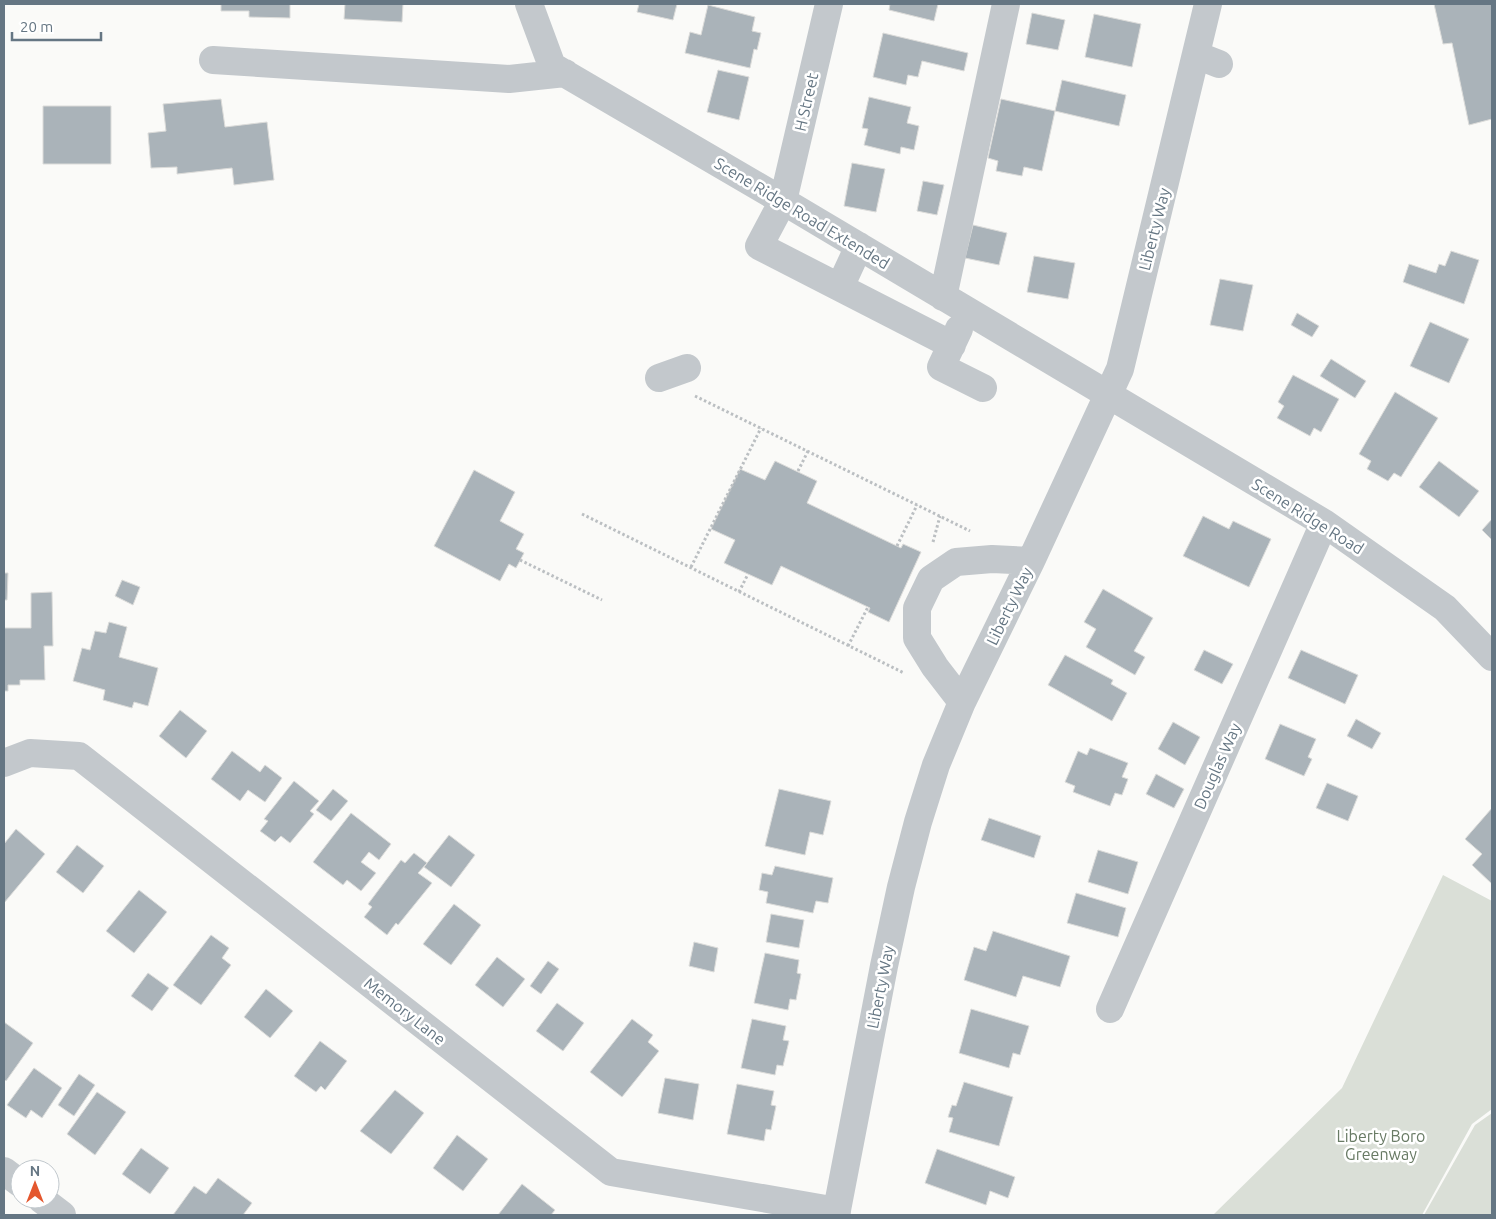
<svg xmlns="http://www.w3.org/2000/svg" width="1496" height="1219" font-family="Ubuntu,sans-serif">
	<rect width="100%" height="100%" fill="#fafaf8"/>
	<path fill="#dadfd7" d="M1443 875 1492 901V1109L1472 1124 1422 1215H1213L1342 1088Z
		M1492 1113V1215H1424L1475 1125Z"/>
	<path fill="#aab3b9" stroke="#dcdcda" d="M221 4H290V18L249 17V11H221Z
		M345 4H403L402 22 344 19Z
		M639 4H677L673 20 637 12Z
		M890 4H938L934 21 889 10Z
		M1434 4H1492V119L1469 125 1452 43 1443 44Z
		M708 5 755 17 752 31 761 33 757 50 754 49 750 68 685 53 690 32 701 35Z
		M1032 13 1065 20 1058 50 1026 44Z
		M1094 14 1141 24 1132 67 1085 57Z
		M883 33 968 53 964 71 922 61 918 77 908 75 906 85 873 77Z
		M718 70 749 77 739 120 707 112Z
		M1062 80 1126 95 1119 126 1055 111Z
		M869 97 911 107 907 123 919 126 914 150 901 147 900 154 864 145 868 129 862 128Z
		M221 99 225 127 267 122 274 180 234 185 232 168 177 174V167L151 168 148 133 166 131 163 104Z
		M1001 99 1055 111 1042 171 1024 167 1022 176 996 171 998 161 988 158Z
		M43 106H111V164H43Z
		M852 163 885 169 876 212 844 206Z
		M923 181 944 185 937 215 917 211Z
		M973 225 1007 233 999 265 965 258Z
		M1451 251 1479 260 1464 304 1403 282 1409 264 1436 273 1439 264 1445 266Z
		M1034 256 1075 263 1068 299 1027 292Z
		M1220 279 1253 285 1243 331 1210 325Z
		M1297 313 1319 326 1312 337 1291 325Z
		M1430 322 1469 339 1449 383 1410 366Z
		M1331 359 1366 381 1355 398 1320 376Z
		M1293 375 1339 399 1321 432 1314 428 1310 436 1277 418 1284 406 1278 402Z
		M1395 392 1438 418 1401 477 1394 473 1388 481 1367 469 1371 461 1359 454Z
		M775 461 817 481 807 503 901 548 903 544 921 552 889 622 868 612 870 608 781 566 772 585 724 563 735 540 711 529 740 469 765 480Z
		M1439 461 1479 491 1459 517 1419 487Z
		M474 470 515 492 500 521 524 534 516 549 524 553 516 568 509 564 500 581 434 546Z
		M1203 516 1229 529 1233 521 1271 539 1249 587 1183 556Z
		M1492 519V540L1482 530Z
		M4 573H8L7 600H4Z
		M122 580 140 587 133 605 115 596Z
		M1103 589 1153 618 1134 651 1145 657 1135 675 1086 647 1096 629 1084 622Z
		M52 592 53 646H44L45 680H20V685H8V691H4V628H31V593Z
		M109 622 127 627 119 657 158 668 148 706 134 702 132 708 103 700 105 690 73 681 82 648 90 650 95 631 106 633Z
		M1204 650 1233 664 1222 684 1194 670Z
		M1301 650 1358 675 1345 704 1288 678Z
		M1065 655 1113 680 1111 684 1127 693 1112 721 1048 685Z
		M180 710 207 731 186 758 159 736Z
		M1356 719 1381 733 1372 749 1347 736Z
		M1173 722 1200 737 1185 765 1158 749Z
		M1280 724 1316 739 1308 757 1312 759 1304 776 1265 759Z
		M1090 748 1128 763 1122 777 1128 779 1122 795 1115 793 1110 806 1073 792 1075 786 1065 782 1078 751 1087 755Z
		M232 751 260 772 265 765 282 778 265 802 248 790 240 801 211 779Z
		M1156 774 1184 789 1174 808 1146 794Z
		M294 781 319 801 310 811 314 814 290 843 281 836 275 842 260 831 268 821 264 819Z
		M1327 783 1358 796 1348 821 1316 808Z
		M333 789 348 801 331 821 316 810Z
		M779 789 831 801 823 835 810 832 805 855 765 846Z
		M1492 808V884L1472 865 1482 854 1465 839Z
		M351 813 391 844 379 860 369 852 361 862 376 873 361 891 347 880 343 885 313 862Z
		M989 818 1041 836 1034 858 981 840Z
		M16 829 45 854 4 903V844Z
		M449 835 475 855 451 887 424 867Z
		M77 845 104 866 83 893 56 872Z
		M1098 850 1138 862 1128 894 1088 882Z
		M414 853 427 863 418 873 432 883 398 925 396 923 387 935 364 917 372 907 368 904 401 860 405 863Z
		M775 866 833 878 828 903 816 901 813 913 766 903 768 892 759 890 762 873 772 875Z
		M139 890 167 912 134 953 106 931Z
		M1076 893 1126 908 1118 937 1067 923Z
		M454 904 481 925 451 965 423 944Z
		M771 914 804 920 799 948 766 942Z
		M993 931 1070 956 1060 987 1023 976 1016 997 964 980 974 947 986 951Z
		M211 935 229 948 222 958 231 965 201 1005 173 985Z
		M694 942 718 948 714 972 689 966Z
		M765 953 799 960 797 973 801 974 796 1000 790 999 788 1010 754 1003Z
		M497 957 525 979 503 1007 475 985Z
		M548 961 559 969 541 994 530 986Z
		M148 973 169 988 152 1011 131 996Z
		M266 989 293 1011 270 1038 244 1017Z
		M557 1003 584 1023 563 1051 536 1031Z
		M971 1009 1029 1026 1020 1055 1013 1053 1009 1068 959 1053Z
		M632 1019 653 1035 648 1042 659 1051 622 1097 590 1072Z
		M752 1019 786 1026 783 1040 789 1041 783 1066 777 1065 775 1075 741 1068Z
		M4 1022 33 1043 6 1081 4 1079Z
		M320 1041 347 1061 325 1090 321 1086 316 1092 294 1076Z
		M34 1068 62 1088 42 1118 31 1110 26 1118 7 1105Z
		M79 1074 95 1085 74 1116 58 1105Z
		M665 1078 699 1084 693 1120 658 1113Z
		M964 1082 1013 1097 999 1146 949 1132 953 1118 948 1117 952 1105 956 1106Z
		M737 1084 774 1091 771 1105 776 1106 771 1130 766 1129 764 1141 727 1134Z
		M395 1090 424 1113 391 1154 360 1131Z
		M97 1092 126 1112 95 1155 67 1134Z
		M457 1135 488 1159 463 1191 433 1168Z
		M141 1148 169 1168 150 1194 122 1174Z
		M937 1149 1015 1177 1008 1198 990 1191 986 1205 925 1183Z
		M218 1178 252 1203 243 1215H173L194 1186 206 1194Z
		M522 1184 555 1210 551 1215H498Z"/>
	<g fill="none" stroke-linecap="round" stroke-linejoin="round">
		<path stroke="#bbbfc2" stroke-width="3" stroke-dasharray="2.5 2.5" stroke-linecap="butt" d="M695 396 970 531
			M798 471 808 451
			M582 514 904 673
			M933 542 940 516
			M897 546 917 505
			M520 560 602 600
			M691 567 761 428
			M739 592 748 574
			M848 646 868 607"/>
		<path stroke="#c3c8cc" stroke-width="28" d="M529 4 552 66 783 201 1324 523 1445 608 1492 657
			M829 4 783 201 759 246 952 345
			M1196 55 1219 64
			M213 60 509 79 565 73
			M840 287 859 246
			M943 297 1006 4
			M959 329 941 367 983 388
			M659 378 687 368
			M962 702 935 667 917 638V608L931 579 956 562 992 559 1031 561
			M4 763 30 753 79 756 611 1172 837 1211
			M1110 1009 1324 523
			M4 1171 20 1183
			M41 1199 62 1215
			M836 1215 884 966 901 887 918 822 936 765 962 702 1031 561 1120 369 1208 4"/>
	</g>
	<g text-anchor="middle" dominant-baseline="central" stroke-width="5" stroke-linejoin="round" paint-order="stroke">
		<g font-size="16" fill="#657683" stroke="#fff">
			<text transform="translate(806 102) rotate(-77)">H Street</text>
			<text transform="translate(802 213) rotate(31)">Scene Ridge Road Extended</text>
			<text transform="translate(1154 229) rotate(-76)">Liberty Way</text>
			<text transform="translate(1308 516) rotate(32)">Scene Ridge Road</text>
			<text transform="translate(1009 606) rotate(-64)">Liberty Way</text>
			<text transform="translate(1217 766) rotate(-66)">Douglas Way</text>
			<text transform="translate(880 987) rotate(-79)">Liberty Way</text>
			<text transform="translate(405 1011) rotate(38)">Memory Lane</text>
		</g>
		<g font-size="16" fill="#687a64" stroke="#fff">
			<text x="1381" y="1136">Liberty Boro<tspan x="1381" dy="18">Greenway</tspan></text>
		</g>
	</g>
	<rect width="1496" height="1219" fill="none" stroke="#657683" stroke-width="10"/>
	<g transform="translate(35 1184)"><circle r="24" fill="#ffffff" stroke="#c1c8cd"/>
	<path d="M0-4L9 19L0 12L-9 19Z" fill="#e4572e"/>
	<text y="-8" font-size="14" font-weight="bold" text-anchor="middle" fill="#657683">N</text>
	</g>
	<path d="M12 32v8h89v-8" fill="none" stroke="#657683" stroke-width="2.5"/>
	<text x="20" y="32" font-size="15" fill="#657683" stroke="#ffffff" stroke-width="4" paint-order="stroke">20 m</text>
</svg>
